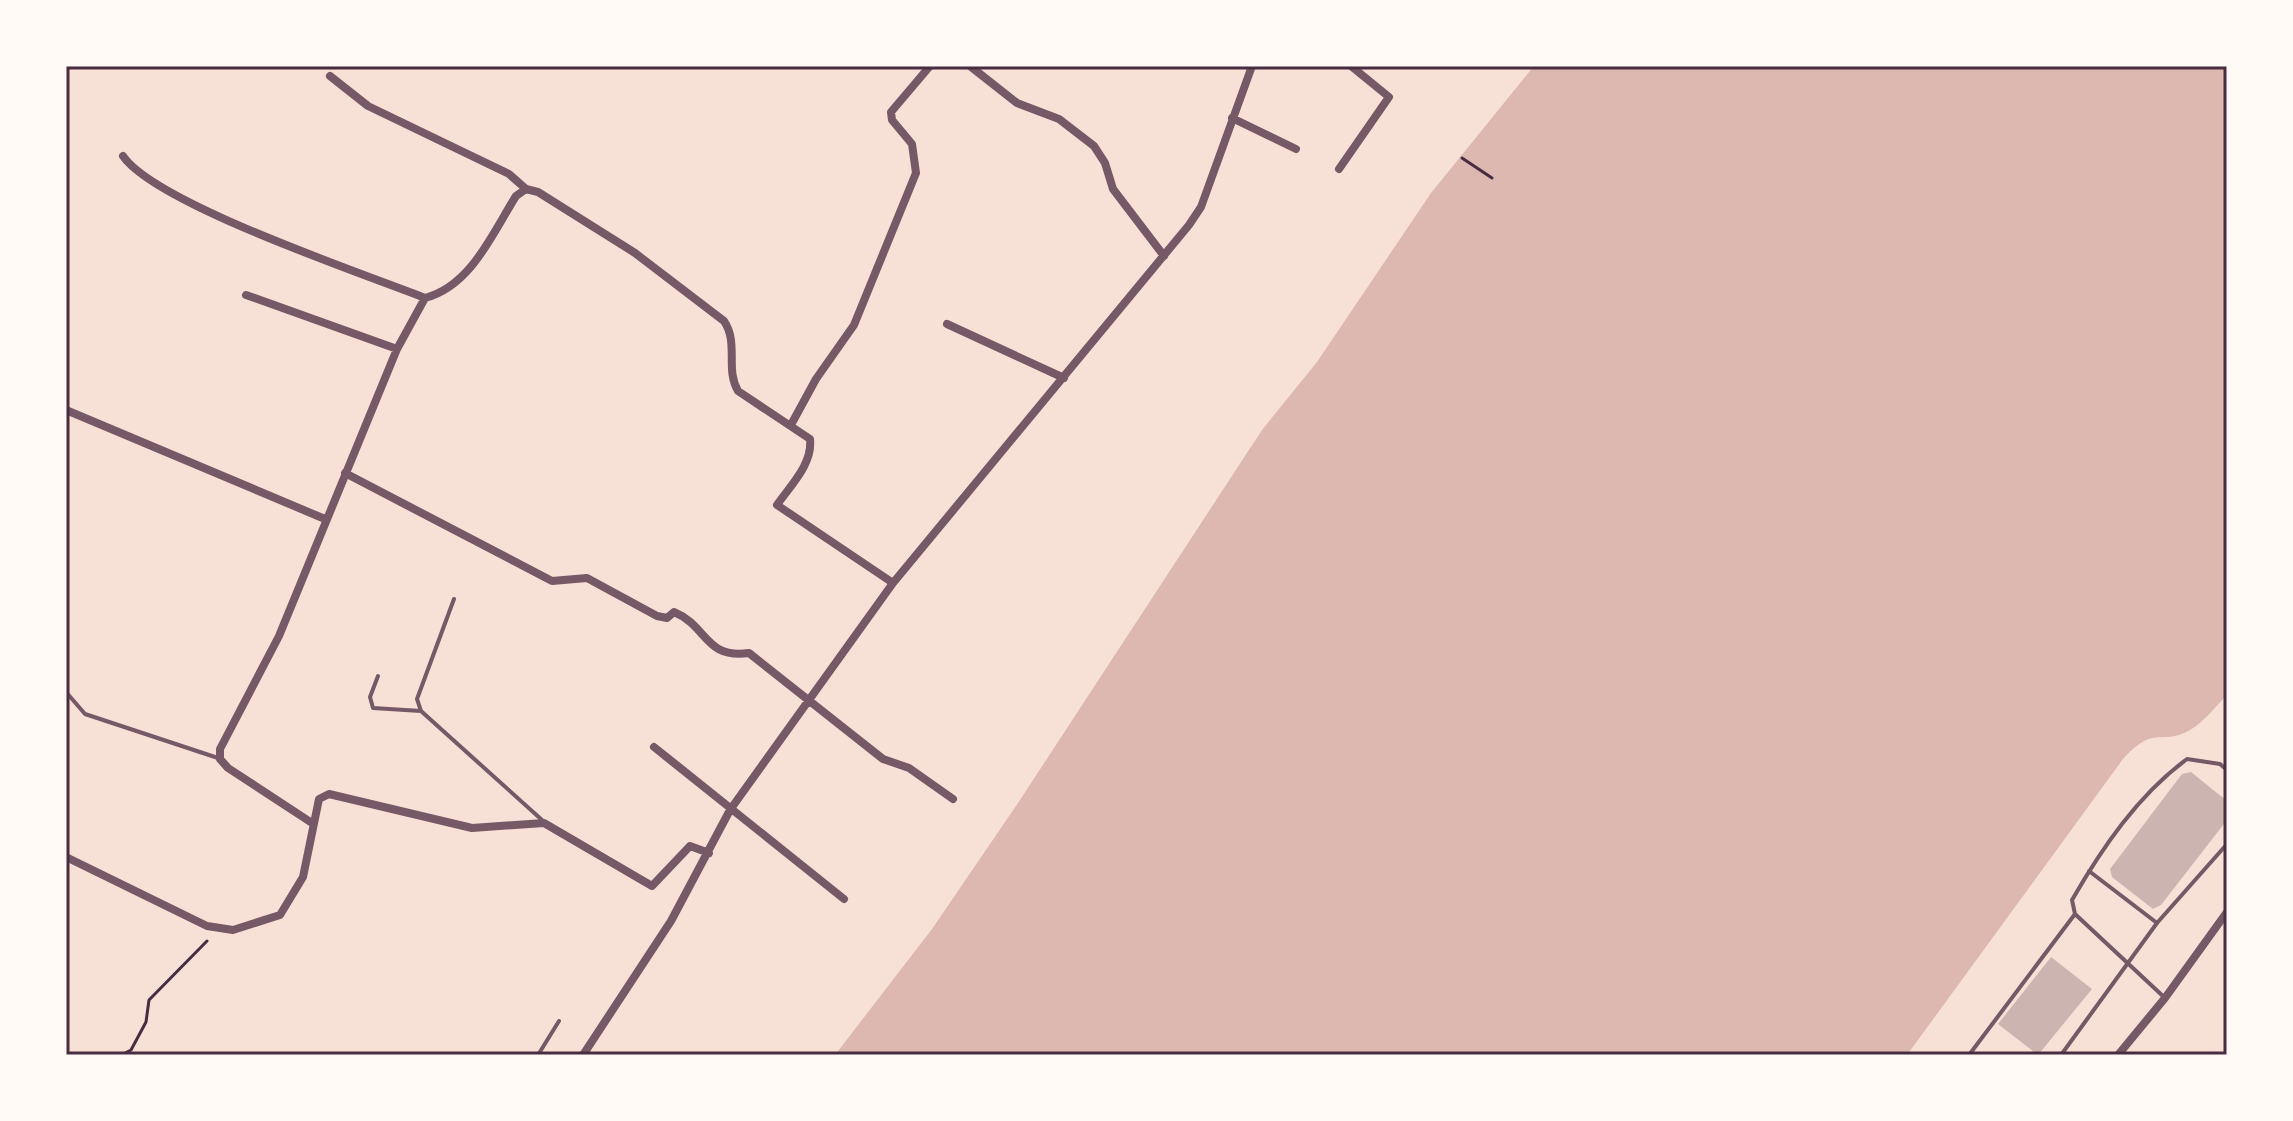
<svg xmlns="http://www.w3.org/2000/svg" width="2293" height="1121" font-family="'Noto Sans',sans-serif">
	<rect width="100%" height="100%" fill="#f7e1d7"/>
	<path fill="#dcb8b0" d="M1534 66H2227V695C2216 706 2204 722 2190 730 2160 747 2156 723 2123 759L1907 1055H835L932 929 1018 803 1262 430 1317 362 1431 193Z"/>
	<path fill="#ccb4b1" d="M2191 772 2227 801V820L2161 905 2153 909 2112 877 2110 869 2182 774Z
		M2051 957 2092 989 2038 1055 1998 1024Z"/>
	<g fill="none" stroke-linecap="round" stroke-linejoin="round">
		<path stroke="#4a2c40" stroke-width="3" d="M1462 158 1492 178
			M121 1055 131 1050 146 1022 149 1000 207 941"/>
		<path stroke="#755966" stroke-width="4" d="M454 599 417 699 421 711 542 820
			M378 676 370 697 373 708 421 711
			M66 692 85 714 218 758
			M2089 871 2157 923
			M2075 914 2072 900C2102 848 2138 795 2187 759L2220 764 2227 770
			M538 1055 559 1021
			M1969 1055 2075 914 2165 998
			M2061 1055 2157 923 2227 844"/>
		<path stroke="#755966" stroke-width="8" d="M970 66 1017 103 1059 119 1094 146 1105 163 1113 189 1164 256
			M330 76 368 106 509 174 526 189
			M1232 118 1296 149
			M123 156C156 204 362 273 425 298
			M1339 169 1389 97 1351 66
			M246 295 397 349
			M947 324 1064 378
			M66 410 325 519
			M792 423 816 379 854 325 916 173 912 144 892 120 891 112 930 66
			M345 473 552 581 587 578 657 616 667 618 674 612C708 626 704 659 749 653L883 759 909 768 953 799
			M654 747 844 899
			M312 823 228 768 220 759V749L279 636 397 349 425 298C471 286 492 234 516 196L526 189 538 192 635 253 724 321C739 343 725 369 738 391L810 439C813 464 790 486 777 505L893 583
			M66 857 207 926 233 930 280 915 303 877 319 799 329 794 472 828 544 823 652 886 690 846 709 853
			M583 1055 671 921 730 810 893 583 1189 225 1201 207 1252 66
			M2118 1055 2165 998 2227 912"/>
	</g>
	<rect width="2293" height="1121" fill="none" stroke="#fffaf5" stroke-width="136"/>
	<rect x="68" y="68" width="2157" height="985" fill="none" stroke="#4a2c40" stroke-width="3"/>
</svg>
